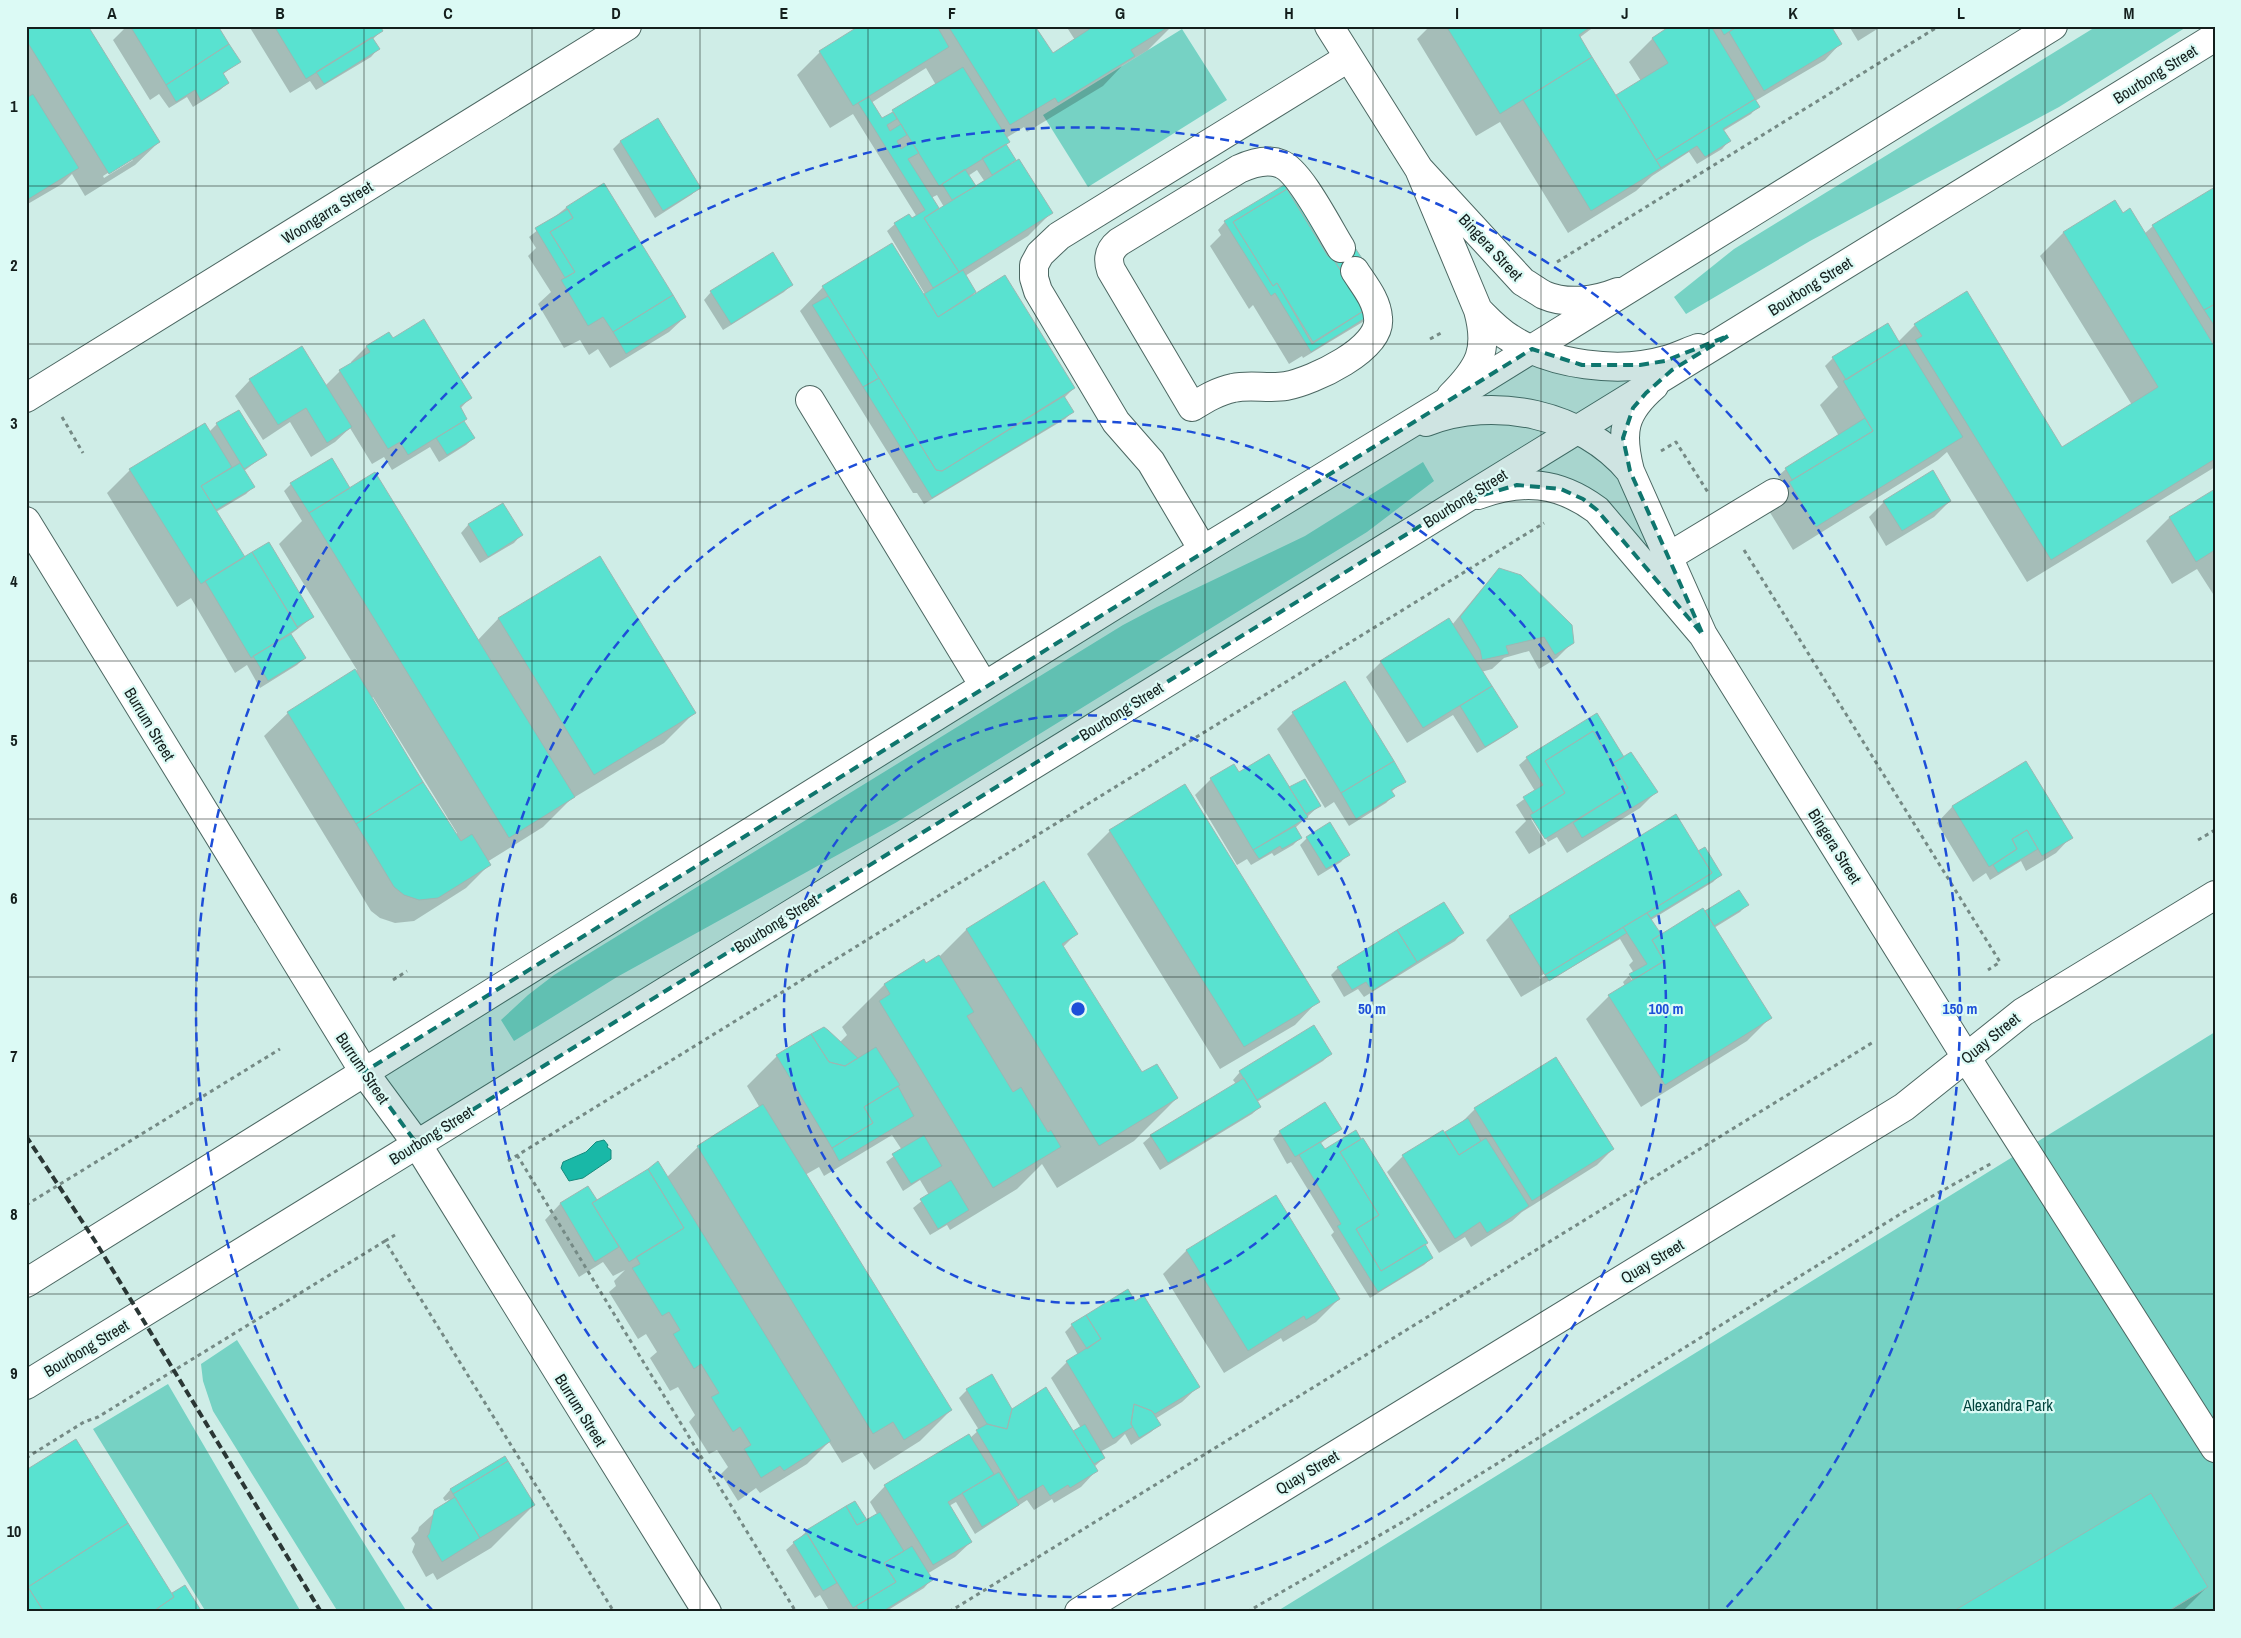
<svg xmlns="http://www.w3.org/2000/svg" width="2241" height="1638" font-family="'Archivo Narrow',sans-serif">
	<rect width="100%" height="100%" fill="#cfede7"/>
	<path fill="#76d2c4" d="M2097 26H2188L2059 107 1810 241 1686 314 1674 297 1734 249Z
		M1182 29 1227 100 1088 187 1043 115Z
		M1423 462 1434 481 1367 532 897 822 617 977 514 1041 501 1020 528 995 554 975 1123 625 1157 607 1305 536Z
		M2215 1032V1612H1276Z
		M237 1340 407 1612H338L213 1411 203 1381 201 1364Z
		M168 1384 301 1612H206L93 1429Z"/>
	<path fill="#19b8a7" stroke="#178a7d" d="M604 1140 608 1145 607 1147 611 1150V1159L583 1178 569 1181 561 1168 563 1162 586 1152 596 1142Z"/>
	<path fill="#0003" fill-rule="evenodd" d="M26 26 159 142 135 165 85 196 72 174 62 184 26 205ZM133 157V160L104 178 103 176Z
		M122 26H217L239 62 222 75 228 83 220 90 193 107 187 97 169 108 159 94 150 100 113 40 124 29Z
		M249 26H378L381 31 372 40 378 49 371 57 316 90 310 81 290 93Z
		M862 26H1034L1053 55 1075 40 1066 26H1172L1148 50 1122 66 1103 86 1027 132 1024 127 1006 138 1005 145 1014 160 1009 165 1051 213 1028 236 965 276 975 292 971 297 1074 388 1064 398 1072 412 1065 419 924 504 917 493H913L800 311 823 287 923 296 925 294 887 231 895 224 912 220 917 217 853 114 830 128 797 75 820 52ZM926 68 936 85 882 120 871 103ZM977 170 985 182 975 188 968 176ZM937 195 944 207 934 212 938 208 931 198Z
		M1430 26H1595L1579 38 1616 97 1641 81 1629 62 1652 39 1673 26H1829L1840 44 1825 60 1755 101 1758 106 1751 114 1723 131 1729 141 1722 149 1697 164 1689 152 1652 176 1636 191 1568 233 1500 122 1476 136 1417 39Z
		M1849 26H1882L1858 41Z
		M657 120 699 188 691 195 655 218 613 149 620 142Z
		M2215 188V467L2027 582 1947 452 1938 460 1793 550 1766 506 1785 488 1778 476 1786 469 1839 436 1820 405 1838 387 1825 366 1833 358 1898 342 1915 325 2062 448 2132 405 2040 256 2063 233 2115 202 2122 215 2144 234 2153 226Z
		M567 207 685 317 669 332 610 368 598 349 589 355 580 340 564 348 538 304 551 292 528 256 536 248 529 237Z
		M1225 222 1352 245 1366 320 1303 358 1302 356 1289 364 1253 305 1249 309 1210 246 1221 235 1218 230Z
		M792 284 784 292 723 330 704 300 711 292Z
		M389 333 392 340 470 398 460 409 463 421 474 438 466 445 439 462 430 447 392 470 384 457 372 464 350 428 335 442 311 457 290 422 263 440 235 396 250 380 325 386 340 371 352 364 351 362 366 347Z
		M238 411 266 454 244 471 253 487 246 494 216 512 244 559 313 617 290 635 304 658 297 665 260 688 247 665 235 673 191 598 177 607 107 493 130 470 209 432 217 424Z
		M291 484 349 489 477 641 498 619 599 558 694 713 664 743 570 800 543 827 487 862 489 865 466 888 414 921 395 923 380 918 371 911 264 736 288 713 357 670 279 544 302 521 284 491ZM373 697 457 833 456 835 422 783 371 698Z
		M2215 490V597L2197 569 2172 584 2146 541 2169 518Z
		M1950 501 1934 517 1886 546 1869 517 1884 502Z
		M503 504 521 535 514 543 480 563 461 533 468 525Z
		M1499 570 1573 642 1557 658 1539 669 1529 651 1504 658 1492 669 1481 672 1516 727 1508 734 1477 753 1453 715 1407 743 1366 677 1381 662 1452 625 1484 586Z
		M1293 713 1404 781 1391 792 1393 796 1386 803 1349 826 1334 802 1325 808 1277 729Z
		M1596 715 1624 758 1656 792 1640 808 1567 853 1557 837 1548 842 1533 817 1531 819 1546 844 1529 854 1515 832 1526 821 1516 805 1535 791 1519 765 1527 758Z
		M2026 763 2071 837 2056 853 2026 871 2021 861 1990 880 1986 873 1973 882 1937 823 1952 807Z
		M1239 774 1319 806 1295 828 1300 838 1293 845 1274 856 1272 853 1251 865 1247 859 1237 865 1195 795 1211 779Z
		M1675 816 1698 853 1720 875 1713 882 1651 920 1660 934 1656 938 1738 892 1747 905 1740 912 1714 928 1770 1018 1747 1041 1641 1107 1586 1019 1609 996 1625 986 1623 982 1629 976 1636 986 1632 975H1630L1634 973 1629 965 1633 961 1620 939 1521 997 1486 940 1509 917ZM1684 888 1686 890 1540 979 1539 977Z
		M1110 831 1318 1001 1295 1025 1220 1069 1087 854Z
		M1307 838 1348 854 1341 862 1318 876 1300 845Z
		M967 929 1076 934 1063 947 1141 1074 1177 1098 1134 1141 1057 1188 1042 1164 1017 1189 950 1230 947 1225 930 1235 913 1208 929 1195 920 1180 903 1191 886 1162 902 1150 892 1135 824 1176 819 1167 805 1175 951 1410 920 1441 874 1470 862 1452 842 1463 829 1442 807 1464 760 1493 756 1488 738 1501 721 1474 728 1467 717 1450 709 1454 689 1422 695 1415 678 1387 670 1391 650 1358 657 1352 646 1334 638 1339 609 1292 616 1286 614 1281 625 1270 613 1276 603 1262 579 1277 545 1220 560 1204 588 1187 596 1202 667 1177 698 1147 760 1108 747 1086 777 1056 840 1042 847 1035 842 1027 884 985 923 961 926 965 940 956Z
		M1462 933 1455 941 1364 997 1358 989 1344 997 1331 975 1338 968Z
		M1330 1054 1323 1061 1257 1102 1260 1107 1252 1114 1160 1170 1143 1143 1151 1136 1236 1084 1233 1080 1240 1072Z
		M1556 1059 1613 1149 1597 1165 1522 1212 1512 1221 1471 1247 1465 1237 1439 1253 1387 1172 1403 1156 1459 1125 1475 1109Z
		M1340 1128 1320 1144 1325 1151 1360 1139 1355 1144 1432 1258 1424 1265 1370 1298 1331 1235 1334 1232 1291 1162 1287 1164 1273 1139 1280 1132Z
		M1276 1197 1339 1299 1316 1322 1283 1342 1281 1338 1224 1373 1163 1274 1186 1251Z
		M1135 1302 1198 1387 1182 1402 1155 1419 1159 1425 1151 1432 1131 1445 1125 1434 1116 1443 1100 1452 1104 1458 1094 1467 1096 1471 1081 1487 1054 1503 1052 1499 1034 1510 1027 1500 975 1534 956 1502 949 1506 971 1542 955 1557 927 1574 931 1580 924 1588 885 1612H861L860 1610H856L858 1612H830L820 1595 815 1598 786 1550 806 1532 866 1521 877 1514 870 1502 885 1486 970 1438 979 1430 959 1398 967 1390 991 1375 1011 1410 1073 1432 1081 1428 1051 1378 1067 1362 1078 1355 1065 1332 1072 1325Z
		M504 1458 534 1505 491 1548 437 1580 433 1573 426 1577 412 1552 415 1544 411 1538 418 1531 419 1527 450 1499 445 1501 443 1498 450 1490Z
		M26 1471 171 1595 185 1587 200 1612H26Z
		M2207 1587 2182 1612H1955Z"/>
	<path fill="#59e2d0" stroke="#9bb8b3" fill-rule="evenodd" d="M26 26H88L160 142 109 174 26 40Z
		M130 26H218L229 44 166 85Z
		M274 26H380L383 31 306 79Z
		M859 26H937L949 47 853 106 819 51Z
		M948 26H1035L1053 53 1094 26H1170L1131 50 1135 56 1058 103 1055 98 1010 125Z
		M1446 26H1592L1579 35 1592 57 1500 114Z
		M1670 26H1711L1755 99 1656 160 1616 95 1668 63 1652 38Z
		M1719 26H1738L1724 35Z
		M1738 26H1831L1842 44 1764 91 1729 32Z
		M372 37 380 49 324 84 316 72Z
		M229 44 241 62 223 73 229 83 201 101 195 90 176 102 166 85Z
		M1592 57 1661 168 1591 211 1523 100Z
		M963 67 1010 142 939 186 892 110Z
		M33 94 79 168 27 200 26 98Z
		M869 97 882 118 893 112 897 119 887 125 890 131 901 124 907 135 897 141 901 149 912 142 919 153 908 159 939 208 924 218 959 272 933 288 894 223 909 214 912 218 925 210 858 103Z
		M1755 99 1760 107 1723 129 1731 141 1705 157 1697 146 1661 168 1656 160Z
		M658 118 701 188 663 211 620 141Z
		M1006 144 1016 160 992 175 982 158Z
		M1019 159 1053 213 959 272 924 218Z
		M965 169 976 186 952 200 942 184Z
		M1289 182 1352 243 1365 263 1375 312 1311 352 1275 293 1271 296 1224 221ZM1287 189 1328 256 1331 255 1365 310 1312 344 1277 283 1273 286 1233 222Z
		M604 183 673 295 613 332 603 317 588 326 561 280 575 272 550 232 573 218 566 207Z
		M2215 187V304L2204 310 2152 225Z
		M1287 189 1328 256 1331 255 1365 310 1313 342 1277 283 1273 286 1233 222Z
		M2115 200 2123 213 2130 208 2215 347V459L2051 560 1915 340 1922 336 1914 324 1967 291 2062 447 2158 387 2063 232Z
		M568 209 573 218 550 232 575 272 565 278 535 228Z
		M892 243 938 317 1005 275 1075 388 942 471 936 470 822 286Z
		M773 252 793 285 731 324 710 291Z
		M963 270 976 292 938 317 924 294Z
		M673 295 686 317 626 354 613 332Z
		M828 296 879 378 863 387 812 305Z
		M2215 304V327L2204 310Z
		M424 319 472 398 460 406 467 419 408 455 400 442 388 449 339 370 370 352 366 346 389 332 393 338Z
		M1888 323 1901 345 1846 380 1832 357Z
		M1905 343 1963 437 1816 527 1789 482 1873 431 1843 381Z
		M302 346 352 427 327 443 306 408 278 425 249 379Z
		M879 378 936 470 942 471 1064 396 1074 412 932 498 863 387Z
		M239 410 267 455 244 469 216 423Z
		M1865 418 1873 431 1792 480 1785 468Z
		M464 421 475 438 447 455 436 438Z
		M205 423 232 467 201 486 245 557 201 584 129 469Z
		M332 458 350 488 309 513 290 483Z
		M240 463 255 487 216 510 201 486Z
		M1933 470 1951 501 1902 531 1883 501Z
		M375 472 575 797 509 838 309 513Z
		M2215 489V550L2196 562 2169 517Z
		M503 503 523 535 488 557 468 524Z
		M269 542 314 617 297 627 252 552Z
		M252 552 298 628 251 658 205 581Z
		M600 556 696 713 594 775 498 618Z
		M1499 568 1521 575 1572 625 1574 643 1555 655 1544 637 1506 646 1509 654 1482 660 1480 650 1460 617Z
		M1449 618 1492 686 1423 728 1380 661Z
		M291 634 306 658 268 681 253 656Z
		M355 669 423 782 356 824 287 712Z
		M1345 681 1394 761 1341 793 1292 712Z
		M1492 686 1518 727 1485 747 1460 706Z
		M1597 713 1624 757 1613 763 1593 731 1545 761 1565 793 1533 813 1523 797 1543 785 1526 757Z
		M1593 731 1628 788 1545 839 1530 815 1565 793 1545 761Z
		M1631 752 1658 792 1582 838 1573 823 1628 788 1613 763Z
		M1269 754 1308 817 1253 850 1210 778 1234 764 1239 772Z
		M1394 761 1406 782 1391 790 1395 796 1356 819 1341 793Z
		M2026 761 2073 838 2042 856 2027 830 2012 839 2017 849 1989 867 1952 806Z
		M1305 779 1321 806 1306 814 1289 787Z
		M423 782 461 841 472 834 491 865 438 898 419 900 404 895 394 887 356 824Z
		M1185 784 1320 1002 1244 1047 1109 830Z
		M1676 814 1712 873 1545 975 1509 916Z
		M1330 822 1350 855 1326 869 1306 837Z
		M1295 826 1302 838 1282 849 1280 846 1259 859 1253 850Z
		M2027 830 2038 849 1998 873 1993 865 2017 849 2012 839Z
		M1705 847 1722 875 1651 918 1647 913 1712 873 1698 851Z
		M1044 881 1078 934 1062 944 1142 1072 1157 1064 1178 1098 1099 1146 966 929Z
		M1739 890 1749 905 1714 926 1705 911Z
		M1444 902 1464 933 1417 962 1397 930Z
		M1703 908 1772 1018 1665 1085 1608 995 1664 961 1652 940Z
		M1647 913 1661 934 1652 940 1664 961 1633 980 1629 974 1647 964 1623 927Z
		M1623 927 1627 933 1549 981 1545 975Z
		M1397 930 1417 962 1372 991 1366 982 1352 990 1337 967Z
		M939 955 974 1012 967 1016 1013 1092 1021 1087 1048 1132 1051 1130 1061 1147 993 1188 879 1001 890 994 884 984 924 959 926 963Z
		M1314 1025 1332 1054 1257 1100 1239 1071Z
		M824 1027 828 1030 858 1058 845 1066 829 1062 811 1034Z
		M811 1034 829 1062 845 1066 876 1047 900 1085 864 1107 873 1123 832 1148 776 1055Z
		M1556 1057 1614 1149 1532 1201 1474 1108Z
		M1244 1078 1261 1107 1168 1163 1150 1135Z
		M898 1086 914 1116 839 1161 832 1148 873 1123 864 1107Z
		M1325 1102 1342 1129 1295 1157 1279 1131Z
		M763 1104 952 1410 904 1440 893 1422 873 1434 697 1146Z
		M1468 1118 1481 1141 1459 1155 1445 1132Z
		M1356 1130 1361 1139 1340 1152 1379 1215 1356 1229 1381 1271 1425 1244 1433 1258 1378 1292 1337 1226 1341 1224 1299 1155 1320 1142 1325 1149Z
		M1443 1130 1459 1155 1486 1138 1529 1206 1487 1233 1480 1222 1455 1239 1402 1155Z
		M924 1135 942 1166 911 1184 892 1154Z
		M1363 1138 1428 1243 1381 1271 1356 1229 1379 1215 1340 1152Z
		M658 1161 831 1441 784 1471 780 1466 761 1478 744 1449 751 1445 740 1427 733 1432 711 1397 719 1393 701 1364 694 1369 673 1334 680 1330 669 1312 662 1316 632 1268 640 1264 636 1257 684 1228 648 1169Z
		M648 1169 684 1228 629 1262 592 1203Z
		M951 1180 969 1210 938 1229 920 1199Z
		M588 1186 597 1200 592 1203 619 1247 595 1262 560 1203Z
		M1276 1195 1340 1299 1306 1320 1304 1316 1248 1351 1186 1250Z
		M1128 1289 1135 1301 1144 1296 1200 1387 1155 1414 1152 1411 1134 1404 1131 1424 1133 1427 1113 1439 1066 1361 1101 1339 1086 1315Z
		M1086 1315 1101 1339 1087 1349 1071 1324Z
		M992 1374 1012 1409 1007 1429 987 1424 966 1389Z
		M1046 1387 1098 1471 1070 1488 1068 1485 1050 1496 1043 1485 1018 1500 976 1430 987 1424 1007 1429 1012 1409Z
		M1134 1404 1152 1411 1161 1425 1139 1438 1131 1424Z
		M1085 1424 1105 1458 1094 1464 1073 1431Z
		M969 1434 994 1474 948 1502 972 1542 933 1565 884 1485Z
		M76 1439 128 1523 28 1587 26 1470Z
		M505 1456 508 1461 453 1494 450 1489Z
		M508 1461 535 1505 480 1538 453 1494Z
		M999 1472 1019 1505 982 1527 962 1493Z
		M2151 1493 2208 1587 2167 1612H1952Z
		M455 1497 480 1538 442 1562 427 1536 429 1534 434 1510Z
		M855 1501 867 1520 857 1525 846 1506Z
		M846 1506 857 1525 880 1512 904 1551 884 1563 896 1582 853 1608 805 1531Z
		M128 1523 174 1597 152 1612H44L28 1587Z
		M807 1533 837 1583 823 1591 793 1542Z
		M912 1546 933 1580 882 1612H860L856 1606 896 1582 884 1563Z
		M26 1584 28 1587 44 1612H26Z
		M185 1585 202 1612H160L158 1608 174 1597 172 1593Z"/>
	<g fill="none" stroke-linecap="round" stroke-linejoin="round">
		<g stroke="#4c6762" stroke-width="30">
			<path id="minor" d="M1329 26 1419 169
				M1341 248C1329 229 1300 171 1281 164 1267 158 1252 163 1239 169L1119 242C1109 250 1107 258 1111 270L1192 407C1205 399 1218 391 1233 388 1250 384 1269 389 1286 386 1313 381 1382 349 1378 318 1377 300 1364 285 1355 271
				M1478 310C1488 320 1498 331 1510 338 1551 365 1619 374 1666 360 1677 357 1687 352 1698 348
				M1451 396C1480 367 1489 350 1478 310L1419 169 1523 282C1530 286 1537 291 1544 295 1567 305 1596 301 1618 292
				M26 398 627 26
				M810 400 984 686
				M1426 422C1494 395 1583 414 1630 471
				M1478 495C1522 479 1558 481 1597 510L1703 635 1630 471C1620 432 1623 413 1654 386
				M26 521 364 1072 417 1144 707 1612
				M1203 550 1151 462 1116 422 1038 291 1034 278V265L1040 254 1059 236 1348 58
				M1668 557 1774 493
				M1703 635 1966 1057 2215 1448
				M1079 1612 1904 1107 2023 1012 2215 895"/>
		</g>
		<g stroke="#4c6762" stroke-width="30">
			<path id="major" d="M26 1283 1203 550 1443 404 2053 26
				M26 1385 2215 37"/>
		</g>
		<path stroke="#758a85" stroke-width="3" stroke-dasharray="4 4" stroke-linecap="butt" d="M1557 262 1939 26
			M1430 339 1441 333
			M62 417 83 453
			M1661 451 1676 442 1709 494
			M1744 550 2000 962 1988 970
			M2198 840 2215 830
			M393 980 407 971
			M517 1155 796 1612
			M508 1161 1544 523
			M26 1205 280 1049
			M385 1241 395 1235
			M26 1458 84 1422 98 1417 385 1241 614 1612
			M949 1612 1875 1041
			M1247 1612 1406 1520 1902 1213 1992 1163"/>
		<use href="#minor" stroke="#fff" stroke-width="28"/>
		<use href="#major" stroke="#fff" stroke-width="28"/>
		<path stroke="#2a3735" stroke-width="4" stroke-dasharray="8 4" stroke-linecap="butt" d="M26 1136 95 1241 321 1612"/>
	</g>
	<path fill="#0f766e" fill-opacity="0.2" stroke="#0f766e" stroke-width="4" stroke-dasharray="10 6" stroke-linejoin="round" d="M1728 336 1672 370 1646 393 1633 408 1623 438 1630 471 1703 635 1597 510 1583 499 1561 489 1517 485 1459 502 417 1144 364 1072 1532 349 1582 365H1640L1665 361Z"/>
	<path fill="none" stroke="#131e1c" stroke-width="1" stroke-opacity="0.55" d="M196 26V1612M364 26V1612M532 26V1612M700 26V1612M868 26V1612M1036 26V1612M1205 26V1612M1373 26V1612M1541 26V1612M1709 26V1612M1877 26V1612M2045 26V1612M26 186H2215M26 344H2215M26 502H2215M26 661H2215M26 819H2215M26 977H2215M26 1136H2215M26 1294H2215M26 1452H2215"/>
	<g fill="none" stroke="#1d4ed8" stroke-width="2.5" stroke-dasharray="9 6">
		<circle cx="1078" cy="1009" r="294"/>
		<circle cx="1078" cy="1009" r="588"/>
		<path d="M433 1611A882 882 0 1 1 1723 1611"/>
	</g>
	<g text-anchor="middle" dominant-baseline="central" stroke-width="4.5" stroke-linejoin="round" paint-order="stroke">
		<g font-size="16" fill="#131e1c" stroke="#dcfaf5">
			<text transform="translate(2155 74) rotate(-32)">Bourbong Street</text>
			<text transform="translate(327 212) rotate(-32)">Woongarra Street</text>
			<text transform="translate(1491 247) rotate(47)">Bingera Street</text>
			<text transform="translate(1810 286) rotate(-32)">Bourbong Street</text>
			<text transform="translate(1465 498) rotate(-32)">Bourbong Street</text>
			<text transform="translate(1121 711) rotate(-32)">Bourbong Street</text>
			<text transform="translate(150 724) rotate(59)">Burrum Street</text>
			<text transform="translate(1835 846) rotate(58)">Bingera Street</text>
			<text transform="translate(776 923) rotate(-32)">Bourbong Street</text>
			<text transform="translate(1990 1038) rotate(-39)">Quay Street</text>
			<text transform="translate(363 1068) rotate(56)">Burrum Street</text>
			<text transform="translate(431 1135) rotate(-32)">Bourbong Street</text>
			<text transform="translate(1652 1261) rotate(-31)">Quay Street</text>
			<text transform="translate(86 1348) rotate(-31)">Bourbong Street</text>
			<text transform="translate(581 1410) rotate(58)">Burrum Street</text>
			<text transform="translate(1307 1472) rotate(-31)">Quay Street</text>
		</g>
		<g font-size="16" fill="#01433c" stroke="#dcfaf5">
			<text x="2008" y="1405">Alexandra Park</text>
		</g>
	</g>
	<circle cx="1078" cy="1009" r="8" fill="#1d4ed8" stroke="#dcfaf5" stroke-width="2.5"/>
	<g font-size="15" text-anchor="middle" font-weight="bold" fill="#1d4ed8" stroke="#dcfaf5" stroke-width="4.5" stroke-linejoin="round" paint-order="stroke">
		<text x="1372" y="1014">50 m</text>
		<text x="1666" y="1014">100 m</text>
		<text x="1960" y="1014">150 m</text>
	</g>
	<rect width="2241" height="1638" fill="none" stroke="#dcfaf5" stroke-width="55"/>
	<rect x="28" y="28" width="2186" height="1582" fill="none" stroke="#131e1c" stroke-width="2"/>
	<g font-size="16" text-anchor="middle" font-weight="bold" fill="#131e1c">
		<text x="112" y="19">A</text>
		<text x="280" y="19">B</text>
		<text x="448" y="19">C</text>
		<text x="616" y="19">D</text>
		<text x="784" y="19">E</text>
		<text x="952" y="19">F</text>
		<text x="1120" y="19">G</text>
		<text x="1289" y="19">H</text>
		<text x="1457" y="19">I</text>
		<text x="1625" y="19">J</text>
		<text x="1793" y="19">K</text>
		<text x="1961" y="19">L</text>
		<text x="2129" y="19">M</text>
		<text x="14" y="112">1</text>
		<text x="14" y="271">2</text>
		<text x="14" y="429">3</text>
		<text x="14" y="587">4</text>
		<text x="14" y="746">5</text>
		<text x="14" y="904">6</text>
		<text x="14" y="1062">7</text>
		<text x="14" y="1220">8</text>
		<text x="14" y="1379">9</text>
		<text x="14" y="1537">10</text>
	</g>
</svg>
